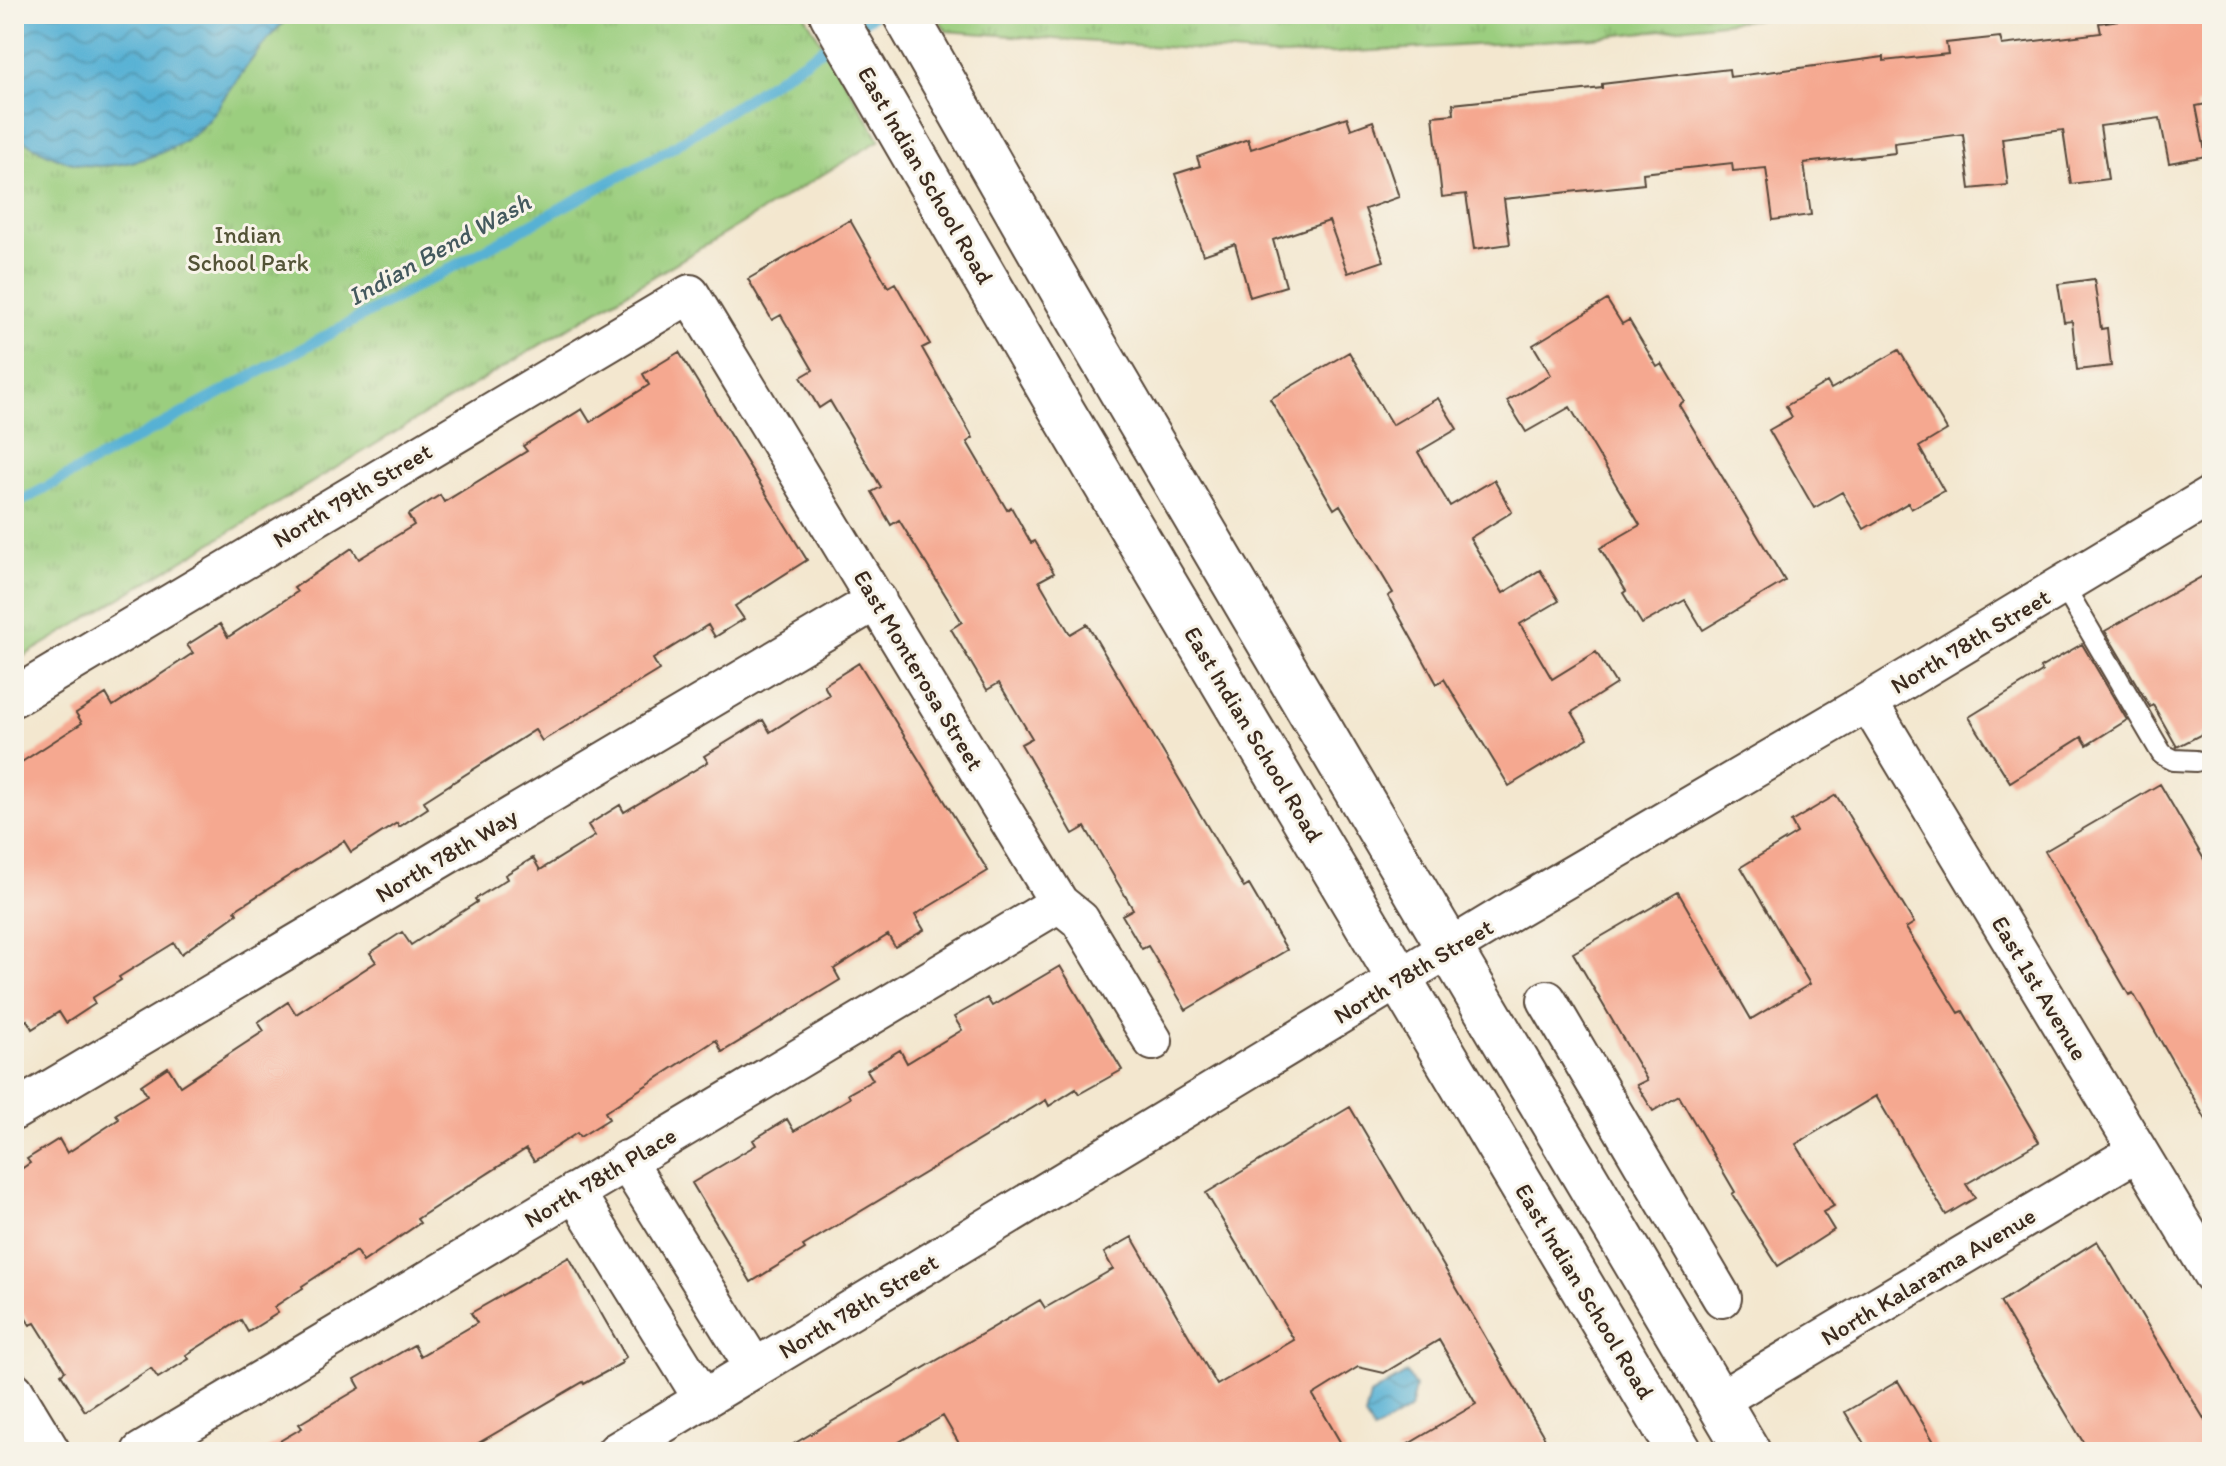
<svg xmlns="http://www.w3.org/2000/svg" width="2226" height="1466" font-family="Itim,sans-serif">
	<defs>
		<pattern id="grass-tufts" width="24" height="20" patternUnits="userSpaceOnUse" patternTransform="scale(2)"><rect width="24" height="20" fill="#9bce7f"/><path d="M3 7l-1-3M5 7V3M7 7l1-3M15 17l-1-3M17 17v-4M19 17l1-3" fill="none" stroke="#86b16d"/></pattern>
		<pattern id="water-waves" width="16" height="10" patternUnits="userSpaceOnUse" patternTransform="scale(2)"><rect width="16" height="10" fill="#56b1d4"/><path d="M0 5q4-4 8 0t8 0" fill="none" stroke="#4890ab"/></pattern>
	</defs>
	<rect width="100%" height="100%" fill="#f7f3e8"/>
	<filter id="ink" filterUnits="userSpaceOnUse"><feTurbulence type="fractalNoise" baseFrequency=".0125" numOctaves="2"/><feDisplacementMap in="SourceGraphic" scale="16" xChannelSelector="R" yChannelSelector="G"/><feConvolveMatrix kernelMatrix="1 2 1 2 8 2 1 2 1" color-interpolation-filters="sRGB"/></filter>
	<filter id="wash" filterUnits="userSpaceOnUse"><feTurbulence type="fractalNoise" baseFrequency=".006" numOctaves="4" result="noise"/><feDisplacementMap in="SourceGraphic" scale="32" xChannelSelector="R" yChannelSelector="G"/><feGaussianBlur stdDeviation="1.8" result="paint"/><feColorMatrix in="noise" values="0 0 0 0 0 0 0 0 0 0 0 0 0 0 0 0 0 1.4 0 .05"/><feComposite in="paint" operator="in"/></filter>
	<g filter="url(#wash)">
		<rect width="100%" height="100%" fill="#f3e7cf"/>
		<path fill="url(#grass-tufts)" stroke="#6b7c4e" stroke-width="2" d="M14 14H804L880 140 14 662Z
			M936 14H1800L1593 38 1285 56 946 31Z"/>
		<path fill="url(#water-waves)" stroke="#486e79" stroke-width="2" d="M14 14H293C265 37 245 70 223 99 218 107 213 117 205 124 172 156 114 174 69 162 49 156 31 146 14 134Z
			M1407 1373 1415 1387 1410 1409 1374 1431 1365 1417 1370 1395Z"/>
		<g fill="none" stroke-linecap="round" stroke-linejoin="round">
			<path stroke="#56b1d4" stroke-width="11" d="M852 29 875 14
				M14 505 670 149 838 39"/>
		</g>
		<g id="blocks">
			<path fill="#f5a890" d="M2119 14H2212V103L2196 106 2206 156 2169 163 2160 118 2100 126 2108 179 2071 184 2063 130 2002 138 2008 185 1970 189 1963 134 1894 143 1895 153 1804 163 1811 215 1773 220 1766 168 1733 171 1732 163 1643 173 1644 184 1504 199 1510 244 1474 249 1466 194 1442 197 1433 116 1454 114 1453 104 1602 88V84L1729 69 1730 77 1884 57V61L1948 54 1946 43 2000 37 2002 45 2101 33 2099 23 2120 20Z
				M1347 117 1351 129 1373 121 1399 197 1365 209 1384 261 1348 273 1329 221 1273 240 1286 286 1250 297 1235 244 1203 255 1175 174 1200 166 1197 157 1248 139 1251 149Z
				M850 220 888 287 895 283 930 344 922 348 973 438 967 442 1007 510 1011 507 1031 543 1035 541 1054 573 1039 581 1070 634 1087 624 1244 888 1249 885 1287 950 1186 1010 1148 946 1142 949 1122 915 1133 909 1085 827 1073 834 1021 744 1032 738 999 683 987 690 951 629 962 622 899 520 891 525 872 492 881 487 830 401 819 408 801 377 813 370 781 315 772 320 748 279Z
				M2094 279 2101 329 2107 328 2111 366 2077 370 2072 321 2064 322 2058 284Z
				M1607 300 1622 324 1629 320 1657 367 1662 364 1684 401 1679 405 1785 581 1703 630 1685 600 1642 624 1623 593 1626 591 1600 548 1640 525 1570 407 1526 432 1507 401 1551 375 1533 345Z
				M1899 350 1947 430 1919 447 1944 491 1911 509 1908 503 1864 529 1842 492 1814 508 1769 430 1792 417 1786 406 1827 382 1831 389Z
				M679 352 807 560 735 606 744 619 715 637 708 625 653 659 659 670 542 741 535 730 424 801 428 808 399 827 397 823 351 852 344 841 235 910 237 914 181 954 174 943 119 977 121 980 92 998 95 1004 66 1023 59 1012 32 1029 27 1020 14 1028V767L82 723 76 713 106 694 113 706 193 653 187 645 220 624 228 637 297 592 294 588 352 548 359 559 414 525 408 515 440 495 444 502 527 451 523 446 582 409 590 422 649 385 643 374Z
				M1349 352 1392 425 1438 398 1457 429 1418 452 1450 506 1494 480 1512 512 1470 538 1503 593 1540 570 1559 601 1520 624 1552 679 1596 652 1616 684 1572 712 1588 738 1509 786 1444 679 1437 684 1388 596 1393 593 1340 505 1334 509 1270 399Z
				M2212 571V729L2177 747 2153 705 2150 707 2105 631Z
				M2082 644 2127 720 2087 745 2082 737 2010 782 1969 717 2042 672 2040 668Z
				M859 663 988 871 915 915 924 930 895 947 888 935 834 969 840 980 722 1052 716 1040 605 1112 609 1119 580 1137 577 1133 534 1161 526 1149 417 1219 420 1223 363 1262 356 1251 302 1286 303 1288 274 1307 278 1313 248 1332 241 1320 186 1355 189 1359 158 1378 151 1368 85 1411 61 1374 65 1371 35 1323 30 1325 14 1300V1174L30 1163 27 1159 59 1139 67 1153 119 1119 116 1114 147 1095 141 1085 168 1067 180 1086 264 1031 258 1022 288 1002 296 1014 376 962 370 953 402 932 411 945 477 902 475 899 507 879 505 875 533 858 540 870 595 836 588 825 620 805 624 812 708 762 704 756 763 720 770 732 829 695 824 685Z
				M2160 784 2212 873V1130L2133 993 2129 995 2045 851Z
				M1836 795 1914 923 1906 928 1959 1013 1963 1011 2039 1142 1966 1184 1975 1198 1946 1215 1876 1096 1796 1144 1834 1206 1823 1212 1834 1230 1778 1266 1732 1194 1735 1192 1679 1096 1653 1111 1637 1085 1647 1080 1573 953 1678 892 1751 1019 1810 984 1741 867 1797 833 1791 822Z
				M1060 966 1122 1070 1079 1094 1076 1089 1049 1106 1046 1100 803 1246 805 1249 751 1282 692 1183 756 1145 753 1140 787 1119 794 1131 850 1098 848 1094 873 1080 867 1070 900 1050 907 1063 962 1030 954 1017 987 998 992 1006Z
				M1350 1107 1553 1452H1395L1476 1404 1439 1340 1384 1373 1358 1367 1313 1395 1346 1452H964L943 1416 882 1452H780L1040 1300 1045 1308 1113 1269 1104 1253 1132 1237 1217 1385 1294 1340 1206 1193Z
				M2097 1241 2212 1432V1452H2089L2000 1302Z
				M569 1257 626 1357 621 1361 622 1363 584 1384 583 1382 463 1452H261L302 1428 299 1424 360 1388 355 1379 414 1345 420 1356 477 1323 471 1313Z
				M1898 1381 1940 1452H1869L1845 1412Z"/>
		</g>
	</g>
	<g filter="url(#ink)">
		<use href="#blocks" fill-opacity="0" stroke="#574639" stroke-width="2"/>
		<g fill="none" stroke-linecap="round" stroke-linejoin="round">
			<g stroke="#574639" stroke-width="24">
				<path id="service" d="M2063 585 2162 754 2174 760 2196 761"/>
			</g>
			<g stroke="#574639" stroke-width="42">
				<path id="minor" d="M14 697 690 294 1059 903 1080 920 1153 1041
					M1868 702 2212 1274
					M1547 1000 1722 1298
					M14 1111 877 600
					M626 1160 754 1367
					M575 1192 703 1399
					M14 1391 51 1452
					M1718 1401 2138 1151
					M141 1452 1059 903
					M616 1452 1511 911 1868 702 2212 495"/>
			</g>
			<g stroke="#574639" stroke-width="48">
				<path id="secondary" d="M832 14 1058 404 1680 1452
					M905 14C973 133 1039 252 1109 370 1320 732 1535 1091 1748 1452"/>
			</g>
			<use href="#service" stroke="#fff" stroke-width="20"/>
			<use href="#minor" stroke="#fff" stroke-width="38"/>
			<use href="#secondary" stroke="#fff" stroke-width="44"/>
		</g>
	</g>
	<g text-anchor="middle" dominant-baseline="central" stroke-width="6" stroke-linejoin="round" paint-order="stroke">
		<g font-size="24" fill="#3b2a1e" stroke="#f7f3e8">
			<text transform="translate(926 175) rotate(60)">East Indian School Road</text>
			<text transform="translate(352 495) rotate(-31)">North 79th Street</text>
			<text transform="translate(1970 641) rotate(-31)">North 78th Street</text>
			<text transform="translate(919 670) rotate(59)">East Monterosa Street</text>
			<text transform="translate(1254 734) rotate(59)">East Indian School Road</text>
			<text transform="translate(446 855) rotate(-31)">North 78th Way</text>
			<text transform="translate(1413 971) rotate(-31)">North 78th Street</text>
			<text transform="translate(2040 988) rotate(59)">East 1st Avenue</text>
			<text transform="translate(600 1177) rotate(-31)">North 78th Place</text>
			<text transform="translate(1928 1276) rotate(-31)">North Kalarama Avenue</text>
			<text transform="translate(1585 1291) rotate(59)">East Indian School Road</text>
			<text transform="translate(858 1306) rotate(-31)">North 78th Street</text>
		</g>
		<g font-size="24" fill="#535336" stroke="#f7f3e8">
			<text x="248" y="234">Indian<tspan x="248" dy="28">School Park</tspan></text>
		</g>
		<g font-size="26" font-style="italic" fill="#44595e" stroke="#f7f3e8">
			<text transform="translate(439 249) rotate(-29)">Indian Bend Wash</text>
		</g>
	</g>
	<rect width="2226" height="1466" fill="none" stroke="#f7f3e8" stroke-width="48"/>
</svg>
